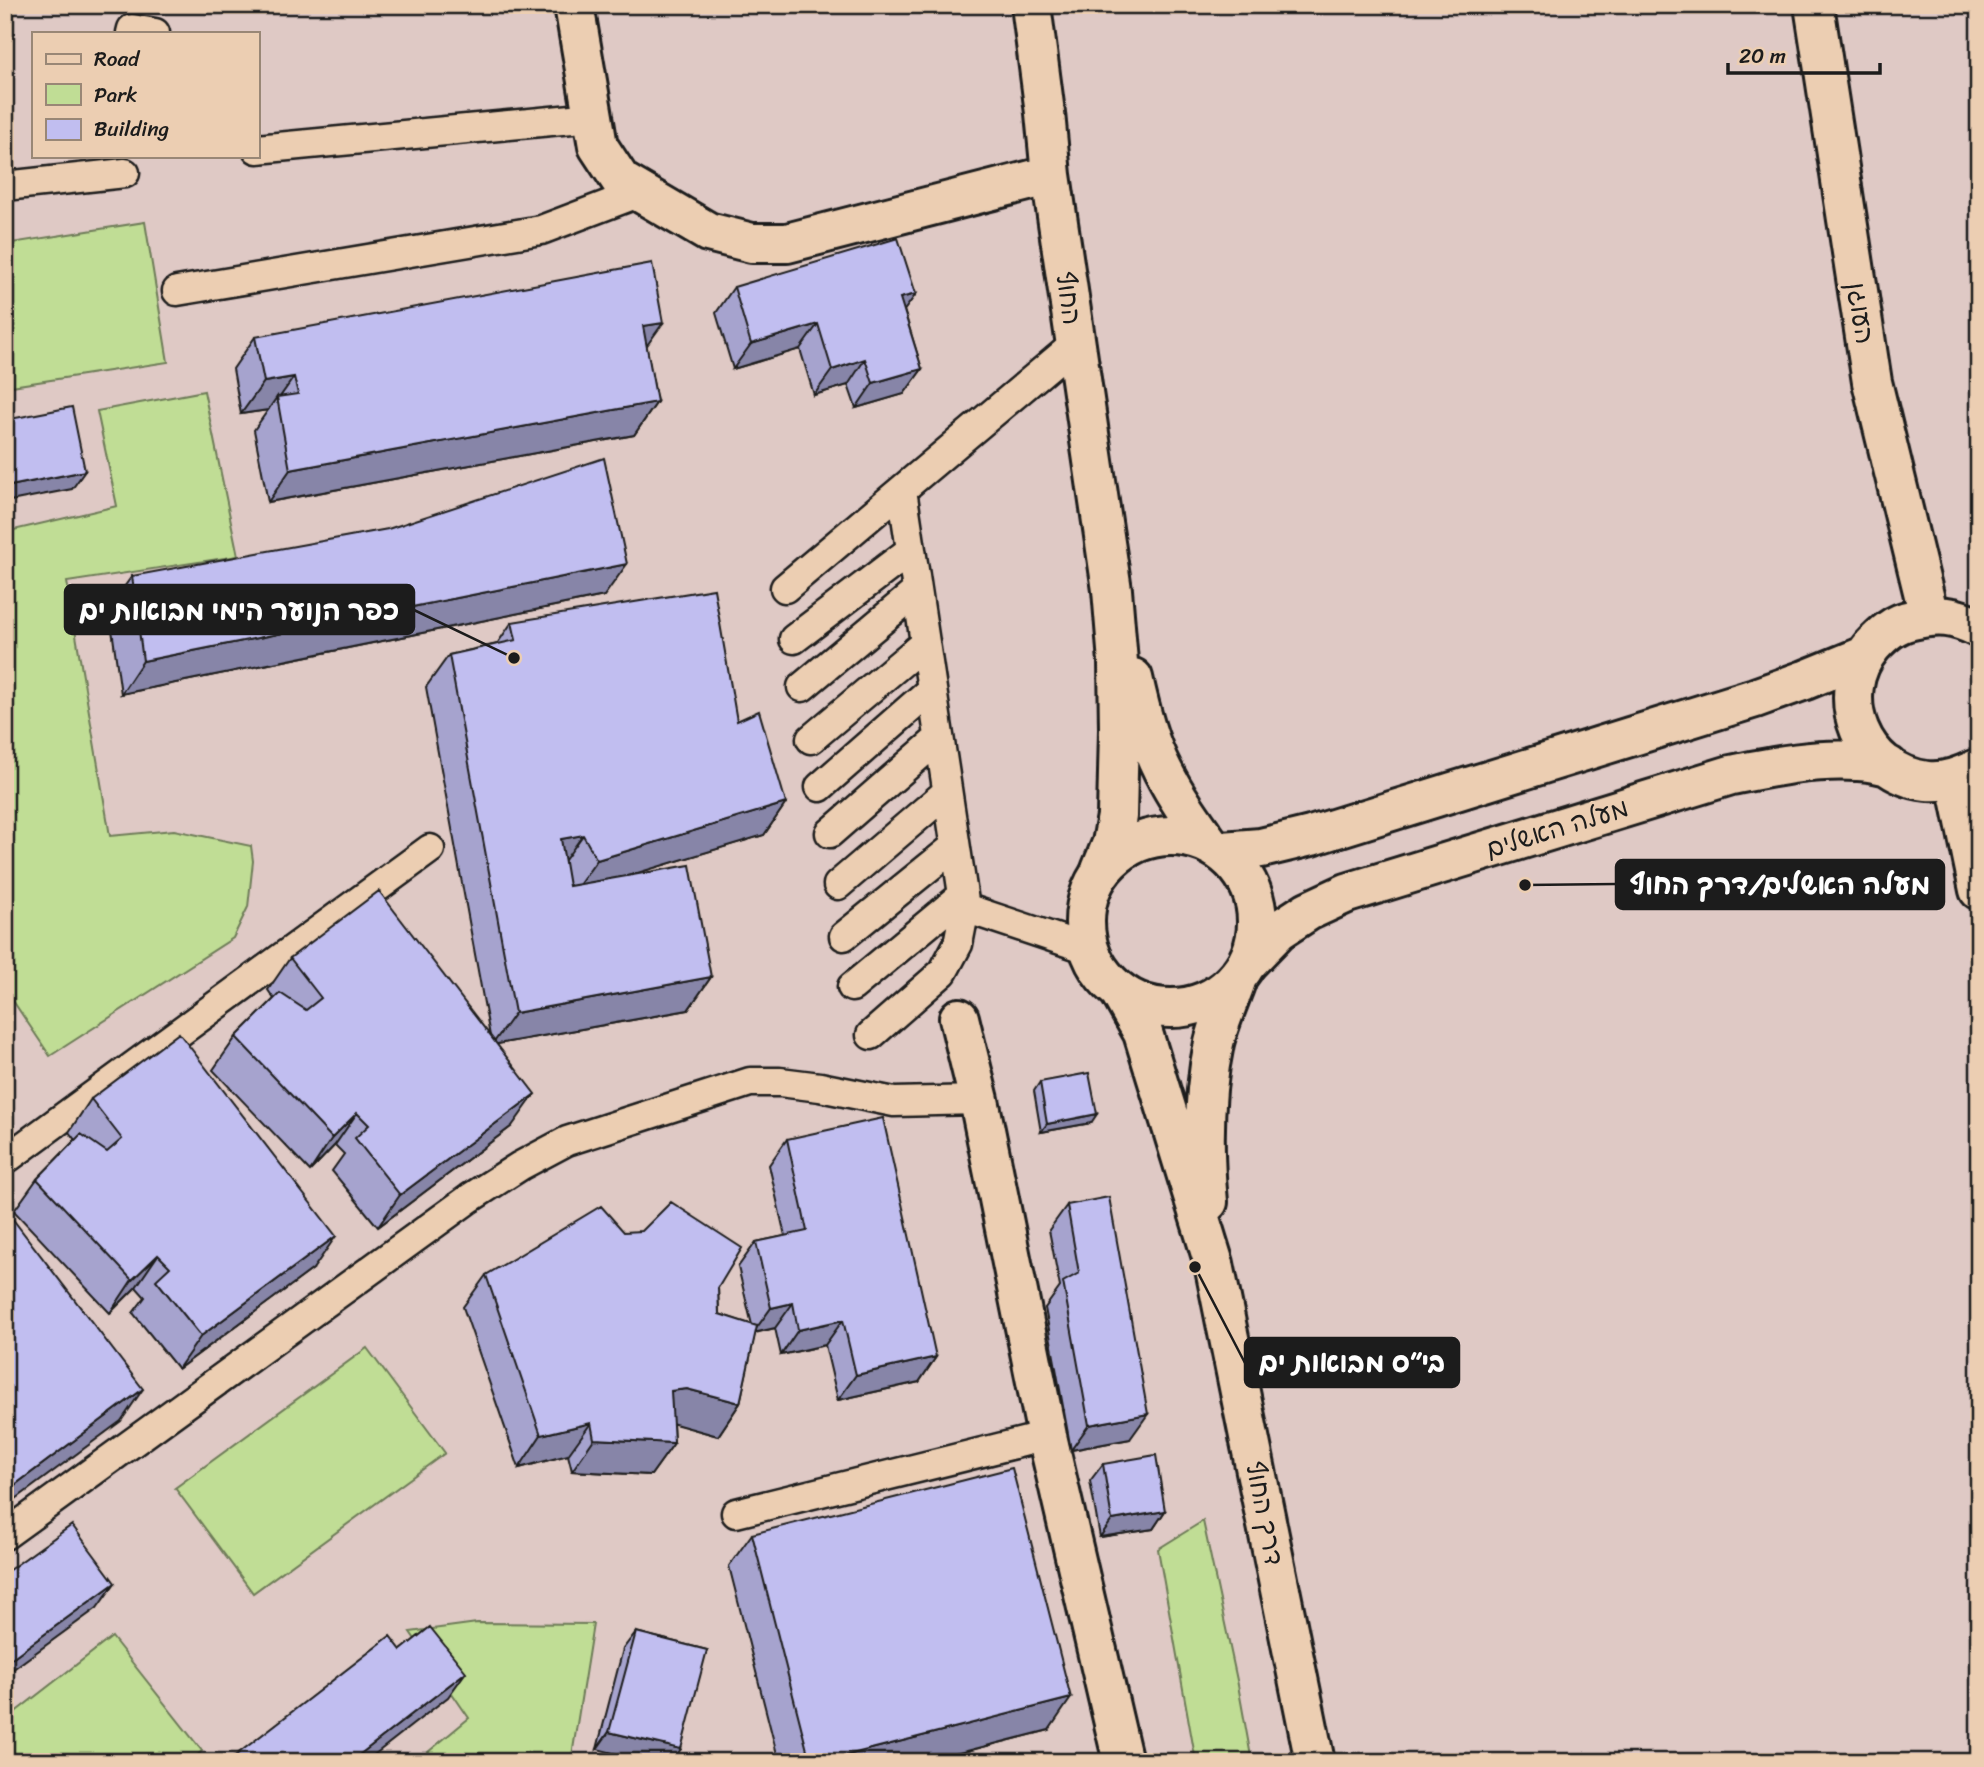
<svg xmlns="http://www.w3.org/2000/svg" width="1984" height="1767" font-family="Sriracha,'Playpen Sans Hebrew',sans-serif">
	<rect width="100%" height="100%" fill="#dfc9c5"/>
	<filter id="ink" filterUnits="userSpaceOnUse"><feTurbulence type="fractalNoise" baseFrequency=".0143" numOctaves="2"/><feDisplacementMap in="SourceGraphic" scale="14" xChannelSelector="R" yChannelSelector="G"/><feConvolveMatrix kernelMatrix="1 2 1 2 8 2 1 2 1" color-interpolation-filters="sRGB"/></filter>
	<g filter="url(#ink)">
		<path fill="#c0dd95" stroke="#6e7c58" stroke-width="2" d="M145 222 168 362 5 387V244Z
			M204 391 238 556 67 582 110 836 174 830 251 846 253 861 248 907 233 938 50 1056 5 989V696L9 695 5 676V532L117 506 97 411Z
			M367 1348 445 1453 253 1593 175 1488Z
			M1203 1521 1238 1685 1252 1762H1196L1158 1549Z
			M477 1623 593 1624 571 1762H416L469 1718 410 1632Z
			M112 1637 202 1751 190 1762H5V1720Z"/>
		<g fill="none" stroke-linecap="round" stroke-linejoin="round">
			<g stroke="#1c1c1c" stroke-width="33">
				<path id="service" d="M131 33 132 29 155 33
					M257 149 593 117
					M5 186 125 173
					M177 291 541 230 641 192
					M902 490 965 908 1088 949
					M785 588 1075 344
					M794 639 911 550
					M802 687 917 591
					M811 739 925 643
					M820 787 932 689
					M830 833 939 738
					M838 885 947 792
					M844 936 955 846
					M852 987 963 895
					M871 1035 943 972 958 944 965 908
					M5 1160 430 849
					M736 1513 1047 1436
					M5 1535 470 1198 520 1166 567 1141 750 1082H780L820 1087 894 1102 979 1100"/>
			</g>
			<g stroke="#1c1c1c" stroke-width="44">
				<path id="minor" d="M574 5 598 146 621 181 708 232 752 243H787L1051 175
					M1031 5 1045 113 1051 175 1112 590 1118 662 1119 729 1117 816 1112 843 1101 870
					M1814 5 1872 382 1929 616
					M1133 678C1140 709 1148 742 1163 771 1176 797 1193 821 1210 845
					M1956 778 1979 890
					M959 1018 979 1100 1047 1436 1123 1762"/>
			</g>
			<g stroke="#1c1c1c" stroke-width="44">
				<path id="tertiary" d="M1979 628C1954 615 1938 614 1912 620 1895 623 1883 634 1872 646 1830 696 1862 774 1927 781 1945 783 1962 776 1979 768
					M1222 851 1261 848 1311 836 1755 698 1805 680 1864 656
					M1248 962 1279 930 1308 911 1347 893 1731 775C1772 767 1815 758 1857 761 1868 761 1879 764 1889 766"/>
			</g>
			<g stroke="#1c1c1c" stroke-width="44">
				<path id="secondary" d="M1085 922a86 86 0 1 1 172 0a86 86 0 1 1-172 0Z
					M1121 994 1143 1033 1214 1264 1315 1762
					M1208 1202C1203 1150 1203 1095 1214 1043 1219 1022 1229 1001 1236 981"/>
			</g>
			<use href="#service" stroke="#ecceb2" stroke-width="28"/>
			<use href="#minor" stroke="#ecceb2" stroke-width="38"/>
			<use href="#tertiary" stroke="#ecceb2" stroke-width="38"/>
			<use href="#secondary" stroke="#ecceb2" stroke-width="38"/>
		</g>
		<path fill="#a6a3ce" stroke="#1c1c1c" stroke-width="2" d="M734 287 916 294 904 310 922 369 904 394 856 408 848 385 814 395 800 349 733 369 716 313Z
			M255 337 646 346 657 402 634 435 268 502 254 430 268 410 241 414 233 369Z
			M132 576 604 596 121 694 109 608Z
			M512 622 737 721 786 803 764 835 630 875 711 977 688 1010 497 1044 512 1126 378 1227 332 1171 344 1154 335 1145 310 1171 213 1070 236 1037 274 999 268 990 290 958 490 1036 426 687 449 655 497 644Z
			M1040 1082 1091 1123 1041 1132 1034 1091Z
			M91 1099 313 1269 178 1369 133 1313 145 1297 136 1287 110 1313 14 1211 37 1179 75 1140 69 1132Z
			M787 1139 936 1357 919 1382 838 1400 825 1345 781 1355 775 1328 755 1333 740 1403 718 1436 673 1423 674 1443 651 1475 572 1471 568 1455 519 1468 463 1307 486 1275 624 1232 718 1288 719 1314 752 1325 738 1267 756 1242 785 1236 769 1165Z
			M1067 1205 1130 1439 1071 1450 1045 1308 1060 1287 1049 1230Z
			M1103 1464 1165 1511 1153 1529 1100 1537 1090 1481Z
			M752 1534 1049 1730 924 1762H779L729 1566Z
			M636 1632 707 1650 597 1749 623 1649Z"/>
		<path fill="#8785a8" stroke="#1c1c1c" stroke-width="2" d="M916 294 898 319 900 298Z
			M663 323 640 355 643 326Z
			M818 324 800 349 733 369 751 344Z
			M865 359 848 385 814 395 832 370Z
			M922 369 904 394 856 408 873 383Z
			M294 377 277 401V397L268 410 241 414 264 382Z
			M657 402 634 435 268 502 290 470Z
			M85 471 72 489 5 502V487Z
			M627 564 604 596 121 694 143 661Z
			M786 803 764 835 574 892 597 860Z
			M583 835 560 867 561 839Z
			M711 977 688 1010 492 1045 515 1013Z
			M535 1094 512 1126 378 1227 400 1195Z
			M357 1113 335 1145 310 1171 332 1138Z
			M1097 1114 1091 1123 1041 1132 1047 1124Z
			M336 1236 313 1269 178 1369 201 1336Z
			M158 1255 136 1287 110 1313 132 1280Z
			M793 1303 775 1328 753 1333 771 1308Z
			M843 1320 825 1345 781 1355 798 1330Z
			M936 1357 919 1382 838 1400 856 1375Z
			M143 1389 121 1421 5 1507V1494L8 1490Z
			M687 1389 740 1403 718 1436 664 1421 671 1391Z
			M1148 1414 1130 1439 1071 1450 1089 1425Z
			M591 1423 568 1455 519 1468 541 1435Z
			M594 1439 674 1443 651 1475 572 1471Z
			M1165 1511 1153 1529 1100 1537 1112 1520Z
			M115 1583 97 1608 5 1675V1663Z
			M466 1672 448 1697 365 1762H350Z
			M1071 1698 1049 1730 924 1762H820Z
			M609 1732 681 1749 672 1762H649L597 1749Z"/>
		<path fill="#c1bef0" stroke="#1c1c1c" stroke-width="2" d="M898 238 916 294 900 298 922 369 873 383 865 359 832 370 818 324 751 344 734 287Z
			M652 263 663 323 643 326 657 402 290 470 277 397 298 394 294 377 264 382 255 337Z
			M72 407 85 471 5 487V420Z
			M604 458 627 564 143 661 132 576 388 529Z
			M714 589 737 721 759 711 786 803 597 860 583 835 561 839 569 886 690 865 711 977 515 1013 449 655 516 640 512 622Z
			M379 891 535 1094 400 1195 355 1138 369 1125 357 1113 332 1138 236 1037 280 993 306 1010 321 998 290 958Z
			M179 1033 336 1236 201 1336 156 1280 170 1267 158 1255 132 1280 37 1179 81 1134 107 1152 122 1139 91 1099Z
			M1089 1073 1097 1114 1047 1124 1040 1082Z
			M883 1118 936 1357 856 1375 843 1320 798 1330 793 1303 771 1308 756 1242 807 1231 787 1139Z
			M1109 1197 1148 1414 1089 1425 1063 1282 1079 1273 1067 1205Z
			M671 1202 742 1248 718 1288 719 1314 757 1326 740 1403 687 1389 671 1391 674 1443 594 1439 591 1423 541 1435 486 1275 601 1206 624 1232 642 1231Z
			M5 1209 143 1389 8 1490 5 1486Z
			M1156 1455 1165 1511 1112 1520 1103 1464Z
			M1012 1468 1071 1698 820 1762H810L752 1534Z
			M72 1525 115 1583 5 1663V1573Z
			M430 1627 466 1672 350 1762H227L390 1636 401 1650Z
			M636 1632 707 1650 681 1749 609 1732Z"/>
	</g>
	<g text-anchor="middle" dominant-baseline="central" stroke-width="6" stroke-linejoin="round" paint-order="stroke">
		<g font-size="26" fill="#1c1c1c" stroke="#ecceb2">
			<text transform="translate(1069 298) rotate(82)">החוף</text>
			<text transform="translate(1861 313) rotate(81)">העוגן</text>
			<text transform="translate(1557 828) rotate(-17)">מעלה האשלים</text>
			<text transform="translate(1265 1513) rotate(79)">דרך החוף</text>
		</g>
	</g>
	<path fill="none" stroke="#1c1c1c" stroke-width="2.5" d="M514 658L414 610M1525 885L1616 884M1195 1267L1245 1363"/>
	<g fill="#1c1c1c" stroke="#ecceb2" stroke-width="2.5">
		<circle cx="514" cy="658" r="7"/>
		<circle cx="1525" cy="885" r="7"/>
		<circle cx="1195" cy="1267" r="7"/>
	</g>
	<g fill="#1c1c1c" stroke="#1c1c1c" stroke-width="2.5">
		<rect x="65" y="585" width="349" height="49" rx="7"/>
		<rect x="1616" y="860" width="328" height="49" rx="7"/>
		<rect x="1245" y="1338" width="214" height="49" rx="7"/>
	</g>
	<g font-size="28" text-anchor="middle" font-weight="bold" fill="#fff">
		<text x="239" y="620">כפר הנוער הימי מבואות ים</text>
		<text x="1780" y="894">מעלה האשלים/דרך החוף</text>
		<text x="1352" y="1372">בי״ס מבואות ים</text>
	</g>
	<rect width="1984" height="1767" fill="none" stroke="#ecceb2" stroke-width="28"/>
	<rect x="14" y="14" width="1956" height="1739" fill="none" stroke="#1c1c1c" stroke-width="2.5" filter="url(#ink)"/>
	<rect x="32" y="32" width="228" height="126" fill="#ecceb2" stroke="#998776" stroke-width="2"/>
	<rect x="46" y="54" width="35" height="10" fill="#ecceb2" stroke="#998776" stroke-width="2"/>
	<text x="94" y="66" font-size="21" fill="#1c1c1c">Road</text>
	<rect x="46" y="84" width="35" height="21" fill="#c0dd95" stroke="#998776" stroke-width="2"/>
	<text x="94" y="102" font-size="21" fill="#1c1c1c">Park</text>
	<rect x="46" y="119" width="35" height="21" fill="#c1bef0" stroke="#998776" stroke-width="2"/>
	<text x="94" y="136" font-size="21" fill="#1c1c1c">Building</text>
	<path d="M1728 63v10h152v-10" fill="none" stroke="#1c1c1c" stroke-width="3.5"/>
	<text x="1739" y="63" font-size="21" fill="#1c1c1c" stroke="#ecceb2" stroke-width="5" paint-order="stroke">20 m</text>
</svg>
